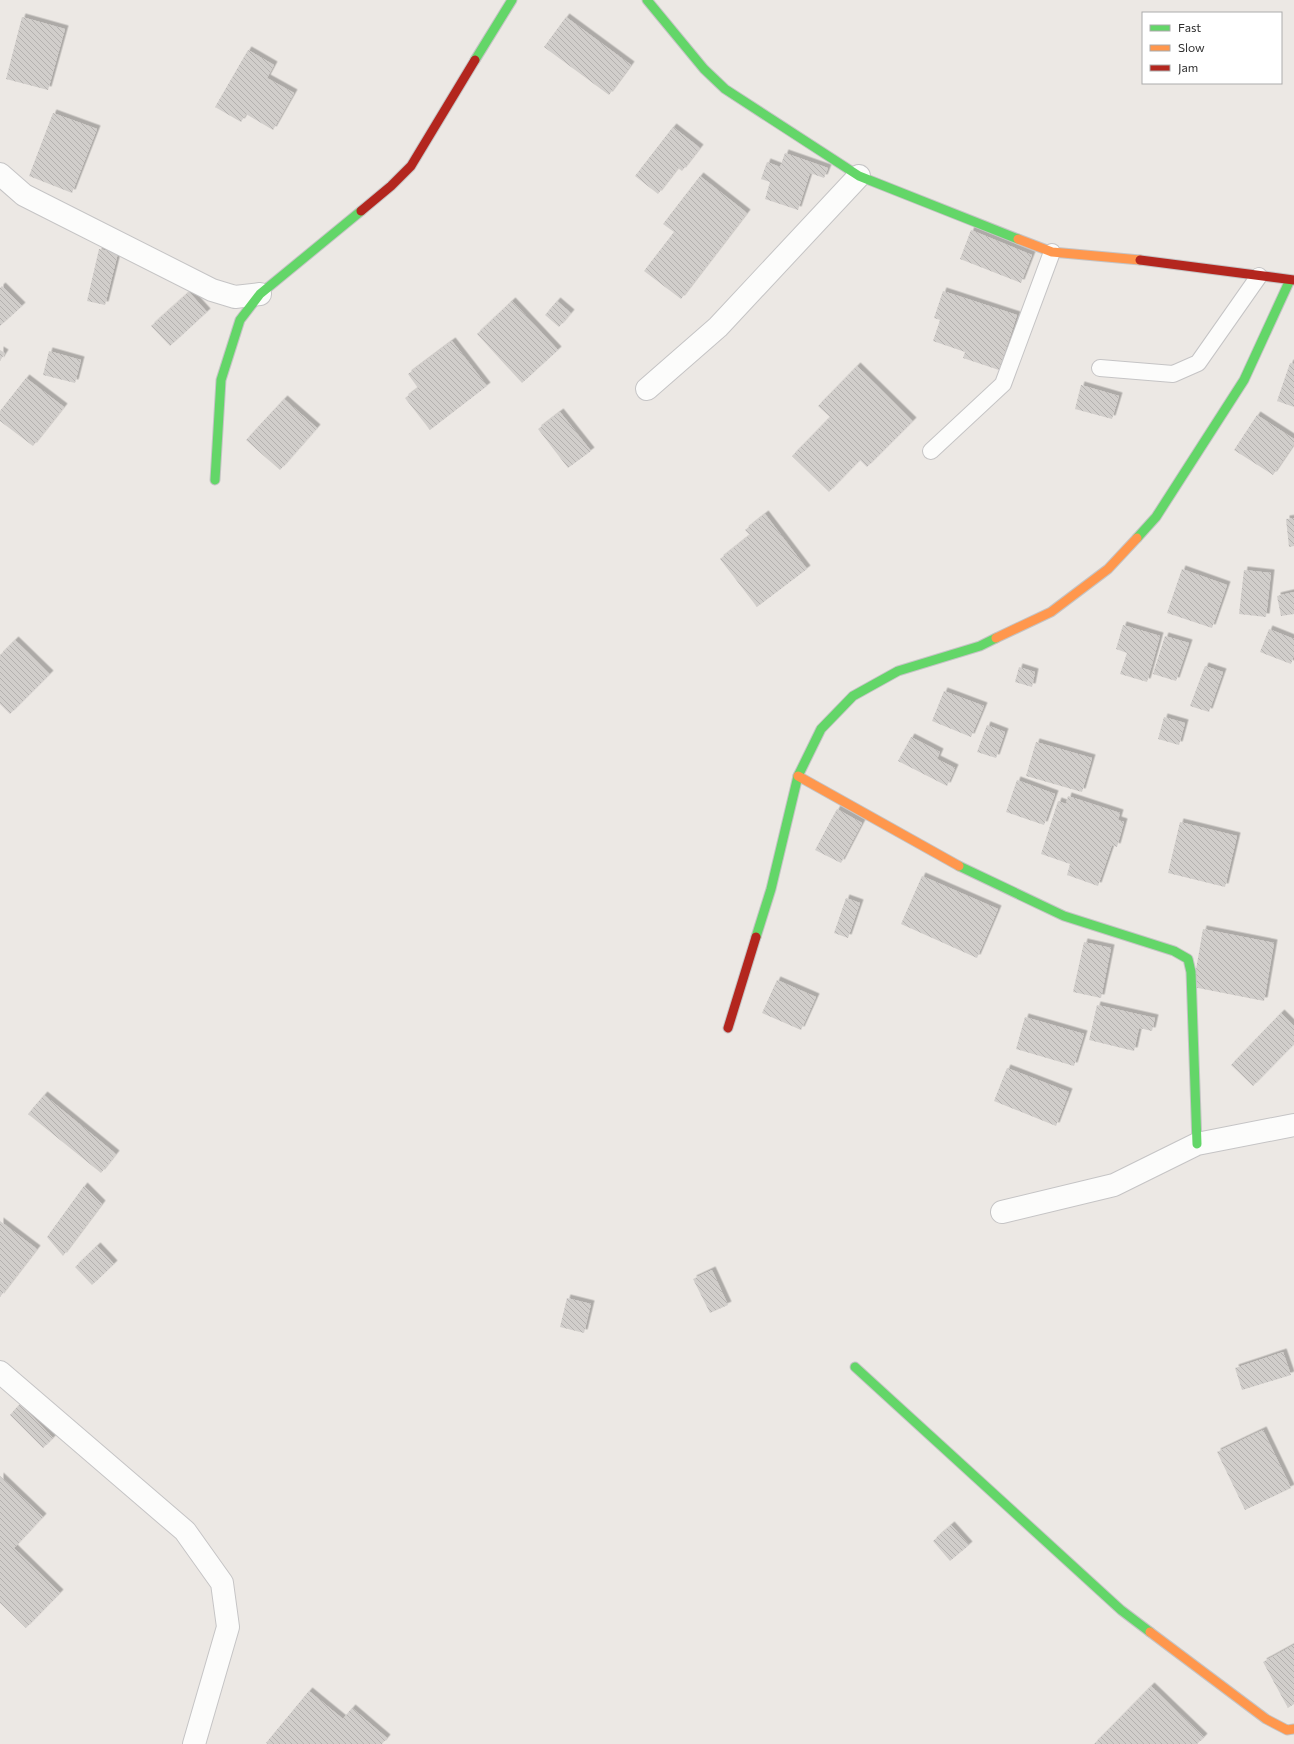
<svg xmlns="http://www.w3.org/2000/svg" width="1294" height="1744" font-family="Commissioner,sans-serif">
	<defs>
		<pattern id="building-back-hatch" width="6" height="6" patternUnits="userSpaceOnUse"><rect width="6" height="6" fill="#d1cecb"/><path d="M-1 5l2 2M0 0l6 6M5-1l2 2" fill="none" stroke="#b4b1af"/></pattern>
		<filter id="shadow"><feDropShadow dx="3.5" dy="-3.5" stdDeviation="0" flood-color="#0004"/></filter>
	</defs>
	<rect width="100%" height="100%" fill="#ece8e4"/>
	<path fill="url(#building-back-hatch)" filter="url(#shadow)" d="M22 17 65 29 48 90 6 79Z
		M566 17 631 65 609 95 544 47Z
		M248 50 274 65 267 78 294 93 273 130 246 114 241 122 215 107Z
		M53 113 97 129 72 193 29 176Z
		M673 127 700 148 682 171 678 168 658 194 635 176Z
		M785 153 828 168 824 178 810 173 798 210 765 199 770 182 761 179 767 162 780 167Z
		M700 176 747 213 681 299 644 271 674 232 663 224Z
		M971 230 1032 255 1021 283 960 259Z
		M99 249 118 253 105 305 87 301Z
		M2 286 22 306 0 326V288Z
		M943 291 1017 315 999 370 963 358 965 352 933 341 940 320 934 318Z
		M189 292 207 312 170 346 151 326Z
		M512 301 558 350 522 383 477 334Z
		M557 301 571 313 559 327 545 315Z
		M452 341 487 386 430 430 405 398 418 388 408 374Z
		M0 350 5 353 0 361Z
		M49 351 81 360 75 383 43 375Z
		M1290 363 1294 364V407L1277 401Z
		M857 366 913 421 867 467 860 460 829 492 792 456 830 417 818 406Z
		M26 378 64 407 33 446 0 421V411Z
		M1081 385 1119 396 1112 419 1075 409Z
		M284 399 317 428 280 470 246 440Z
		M560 412 591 451 568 468 538 429Z
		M1257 415 1294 439V444L1273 475 1234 450Z
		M765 514 807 569 757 607 720 559 750 535 745 530Z
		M1294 518V546L1289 547 1286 519Z
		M1182 569 1227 585 1212 628 1167 613Z
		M1244 570 1271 573 1266 617 1239 614Z
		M1294 592V614L1281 616 1277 596Z
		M1123 625 1160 636 1147 682 1120 674 1127 653 1116 649Z
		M1269 629 1294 639V655L1291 664 1260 652Z
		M1165 636 1189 643 1176 681 1153 674Z
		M15 640 50 674 10 714 0 704V655Z
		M1205 666 1223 672 1209 712 1190 706Z
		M1019 667 1035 672 1032 687 1015 682Z
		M944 691 984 706 971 737 932 721Z
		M1164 717 1185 723 1179 745 1158 739Z
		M987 725 1005 732 996 758 977 752Z
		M911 737 940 752 937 759 955 768 947 786 898 761Z
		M1036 742 1092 758 1082 792 1026 776Z
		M1017 780 1055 794 1044 825 1006 812Z
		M1068 796 1120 813 1118 820 1124 822 1117 847 1112 845 1098 886 1067 875 1070 864 1041 854 1058 801 1066 804Z
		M837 809 862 823 841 863 815 850Z
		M1180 822 1237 836 1225 887 1168 873Z
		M922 876 998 909 977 958 901 924Z
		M846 898 860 903 848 938 834 933Z
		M1203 929 1274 943 1264 1001 1193 987Z
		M1084 942 1111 948 1101 998 1073 992Z
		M777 980 816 997 801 1030 762 1013Z
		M1097 1005 1155 1018 1152 1031 1139 1028 1134 1051 1089 1040Z
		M1281 1013 1294 1026V1044L1253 1086 1231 1065Z
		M1025 1017 1084 1034 1074 1066 1016 1049Z
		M1007 1068 1069 1092 1056 1126 994 1101Z
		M44 1095 116 1154 101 1173 28 1114Z
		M84 1186 102 1204 63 1256 47 1237Z
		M0 1221 37 1249 0 1297Z
		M97 1246 114 1264 92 1285 75 1267Z
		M712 1270 728 1305 710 1313 693 1279Z
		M567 1298 591 1304 584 1333 560 1327Z
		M1283 1352 1291 1375 1242 1390 1235 1368Z
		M20 1404 53 1438 43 1448 10 1415Z
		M1263 1430 1291 1488 1245 1510 1217 1452Z
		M0 1476 43 1517 14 1548 60 1593 26 1628 0 1603Z
		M951 1525 969 1545 950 1561 933 1541Z
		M1294 1645V1704L1288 1708 1263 1662Z
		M1151 1686 1204 1737 1197 1744H1094Z
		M309 1691 343 1719 352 1708 387 1738 382 1744H268L266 1743Z"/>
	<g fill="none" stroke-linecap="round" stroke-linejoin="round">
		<g stroke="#c5c4c5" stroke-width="18">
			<path id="lane" d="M1100 368 1173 374 1198 363 1259 276
				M931 451 1003 384 1052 252"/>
		</g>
		<g stroke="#c5c4c5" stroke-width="24">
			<path id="street" d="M0 174 24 195 212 290 235 297 260 294
				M647 389 718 327 859 176
				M1002 1212 1114 1185 1197 1144 1294 1125
				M0 1372 185 1531 222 1583 228 1627 194 1744"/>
		</g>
		<g stroke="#c5c4c5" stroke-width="11">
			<path id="fast" d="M647 0 704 69 725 89 859 176 1018 239
				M475 60 512 0
				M215 480 221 380 240 320 260 294 361 211
				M1137 538 1156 517 1244 380 1290 280
				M959 866 1064 916 1174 951 1188 959 1191 972 1197 1144
				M756 937 771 889 798 776 821 729 853 696 898 671 980 646 996 638
				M855 1367 1121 1610 1150 1632"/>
		</g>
		<g stroke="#c5c4c5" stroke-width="11">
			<path id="slow" d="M1018 239 1052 252 1140 260
				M996 638 1051 612 1108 569 1137 538
				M798 776 959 866
				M1150 1632 1266 1719 1287 1730 1294 1729"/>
		</g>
		<g stroke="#c5c4c5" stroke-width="11">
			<path id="jam" d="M361 211 391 186 411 166 475 60
				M1140 260 1294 280
				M728 1028 756 937"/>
		</g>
		<use href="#lane" stroke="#fcfcfb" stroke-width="16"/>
		<use href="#street" stroke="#fcfcfb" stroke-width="22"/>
		<use href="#fast" stroke="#63d668" stroke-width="9"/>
		<use href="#slow" stroke="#ff974d" stroke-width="9"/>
		<use href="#jam" stroke="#b3261e" stroke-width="9"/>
	</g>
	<rect x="1142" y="12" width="140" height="72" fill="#ffffff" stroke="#ababab"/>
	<rect x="1150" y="25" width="20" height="6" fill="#63d668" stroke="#ababab"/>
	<text x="1178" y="32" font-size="12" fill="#2e2e2e">Fast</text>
	<rect x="1150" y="45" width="20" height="6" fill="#ff974d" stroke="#ababab"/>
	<text x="1178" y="52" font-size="12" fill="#2e2e2e">Slow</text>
	<rect x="1150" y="65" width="20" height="6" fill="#b3261e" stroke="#ababab"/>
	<text x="1178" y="72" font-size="12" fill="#2e2e2e">Jam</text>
</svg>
